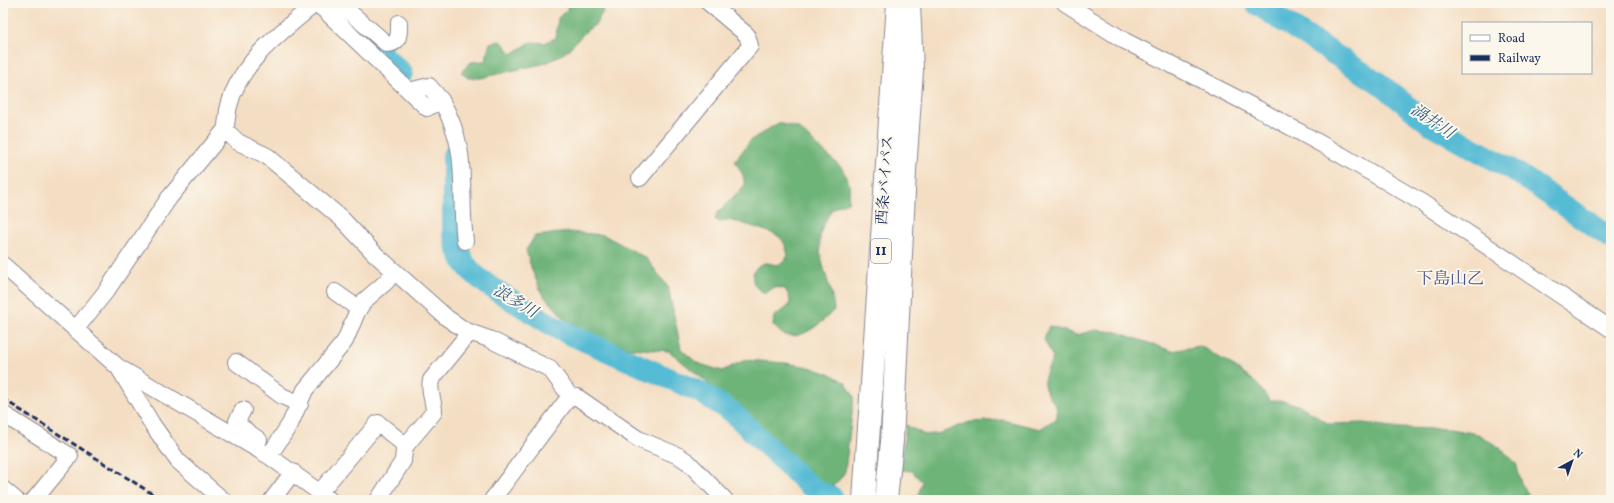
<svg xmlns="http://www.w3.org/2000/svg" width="1614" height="503" font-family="Vollkorn,'Noto Serif JP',serif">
	<rect width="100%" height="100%" fill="#fbf7ec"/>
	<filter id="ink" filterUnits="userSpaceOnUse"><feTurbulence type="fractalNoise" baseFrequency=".025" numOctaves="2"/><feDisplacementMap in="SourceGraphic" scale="8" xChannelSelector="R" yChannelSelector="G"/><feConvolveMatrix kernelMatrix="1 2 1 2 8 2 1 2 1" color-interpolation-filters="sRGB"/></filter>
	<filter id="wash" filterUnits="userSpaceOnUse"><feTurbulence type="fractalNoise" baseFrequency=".012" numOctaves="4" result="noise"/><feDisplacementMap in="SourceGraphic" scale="16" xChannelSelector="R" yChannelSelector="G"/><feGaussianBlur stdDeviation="0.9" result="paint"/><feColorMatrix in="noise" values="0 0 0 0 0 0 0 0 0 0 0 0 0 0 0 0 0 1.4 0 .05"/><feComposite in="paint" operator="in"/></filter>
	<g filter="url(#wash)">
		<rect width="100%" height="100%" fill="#f4dec3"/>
		<path fill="#6eb479" stroke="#44726c" d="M568 3H599L603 11 596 24 585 32 566 52 546 63 480 78H468L461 72 471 62 485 61 490 43 501 41 512 54 531 42 544 43 556 38 558 18 567 10Z
			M778 123 798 128 842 168 850 186 848 202C844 204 838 205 834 208 831 210 829 215 827 218 808 247 832 280 834 310 822 322 804 340 785 335 781 334 776 328 773 325L774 316C787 308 796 305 785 289L775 287 765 293C759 290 754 287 753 280 751 271 758 263 767 263 771 263 776 266 779 264 784 263 786 259 788 255 786 248 785 241 778 236 772 232 731 219 725 220 724 220 720 222 719 222L715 219 718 212 745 185 743 175 735 161 751 140Z
			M568 232 604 235 646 258 668 287 681 349 697 363 722 371 745 360 786 363 809 367 832 375 846 383 854 397 845 471C839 485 827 489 813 494 779 478 759 443 731 419 724 414 717 410 710 405L708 383 669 351 629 348 592 335 565 319 542 294 532 270 526 250 535 236Z
			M1049 326 1077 335 1095 330 1117 332 1172 351 1200 346 1232 365 1257 384 1270 401H1284L1301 406 1329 424 1363 423 1399 428 1450 429 1478 434 1500 448 1516 463 1521 483 1532 500H917L922 482 912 471 900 470 906 425 925 435 941 433 970 422 1003 420 1040 429 1057 418C1058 401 1051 403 1045 389 1041 379 1049 367 1053 358L1044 339Z"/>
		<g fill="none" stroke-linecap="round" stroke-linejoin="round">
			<path stroke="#56bbd4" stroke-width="22" d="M328 3 402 73
				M1255 3 1379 83 1430 124 1516 172 1611 238
				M453 156V231L457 248 465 264 474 274 489 286 560 330 700 392 732 412 807 484 818 491 832 497"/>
		</g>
	</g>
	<g filter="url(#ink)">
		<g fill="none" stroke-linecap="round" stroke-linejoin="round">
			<g stroke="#888690" stroke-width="18">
				<path id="minor" d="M316 3C283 31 240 61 229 106 227 113 227 122 225 130L238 142 267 156 341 218 375 254 447 318 466 331 489 339 550 369 570 396
					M317 3 427 108 441 100 429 86 409 91
					M339 3 387 44C400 44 399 33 399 23
					M1065 3 1125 41 1258 109 1341 155 1421 202 1611 329
					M441 100C471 153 458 186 465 241
					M640 178 750 46 747 35 709 3
					M3 265 118 367 269 456 330 500
					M335 292 359 309
					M75 330 107 290 169 198 225 130
					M236 362 282 396 300 404
					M120 370 152 424 178 461 223 500
					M570 396 577 397 638 439 679 456 688 462 725 500
					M243 410 237 421 241 427 259 440
					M3 414 70 456 34 500
					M269 456 290 424 305 390 345 341 357 312 364 301 386 282 394 271
					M3 489 16 500
					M320 492 378 423 406 446
					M272 500 293 472
					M378 500 403 461 404 450 407 444 434 412C434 400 428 391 431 380L470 332
					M492 500 570 396"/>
			</g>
			<g stroke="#888690" stroke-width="24">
				<path id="highway" d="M864 500 898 3
					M886 500 892 441 905 171 912 70 909 4"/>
			</g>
			<use href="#minor" stroke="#fff" stroke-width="16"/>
			<use href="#highway" stroke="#fff" stroke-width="22"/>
			<path stroke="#1b2f5e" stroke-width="3" stroke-dasharray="6 3" stroke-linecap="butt" d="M3 399 162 500"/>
		</g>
	</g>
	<g text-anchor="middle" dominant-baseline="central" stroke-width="4" stroke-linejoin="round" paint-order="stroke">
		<rect fill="#fbf7ec" stroke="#5e6b89" stroke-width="1" x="871" y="239" width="20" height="24" rx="3"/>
		<g font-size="14" font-weight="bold" fill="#1b2f5e">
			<text x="881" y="251">11</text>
		</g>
		<g font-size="15" fill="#1b2f5e" stroke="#fbf7ec">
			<text transform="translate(886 180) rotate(-86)">西条バイパス</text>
		</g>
		<g font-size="16" font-style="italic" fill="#2d5981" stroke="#fbf7ec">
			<text transform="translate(1432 122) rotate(34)">渦井川</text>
			<text transform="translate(515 302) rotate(31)">浪多川</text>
		</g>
		<g font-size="17" fill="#50548c" stroke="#fbf7ec">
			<text x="1450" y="279">下島山乙</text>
		</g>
	</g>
	<rect width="1614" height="503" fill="none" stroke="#fbf7ec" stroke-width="16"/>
	<rect x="1462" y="22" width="130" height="52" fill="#fbf7ec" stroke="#a1a7b3"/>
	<rect x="1470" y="35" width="20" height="6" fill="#ffffff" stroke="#a1a7b3"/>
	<text x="1498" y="42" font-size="12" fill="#1b2f5e">Road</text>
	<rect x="1470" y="55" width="20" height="6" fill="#1b2f5e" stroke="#a1a7b3"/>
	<text x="1498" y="62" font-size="12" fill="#1b2f5e">Railway</text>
	<g transform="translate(1572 461) rotate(40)" stroke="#fbf7ec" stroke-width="3" paint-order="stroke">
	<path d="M0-3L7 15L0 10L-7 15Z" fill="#1b2f5e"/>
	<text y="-6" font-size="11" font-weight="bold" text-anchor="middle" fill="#1b2f5e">N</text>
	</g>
</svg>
